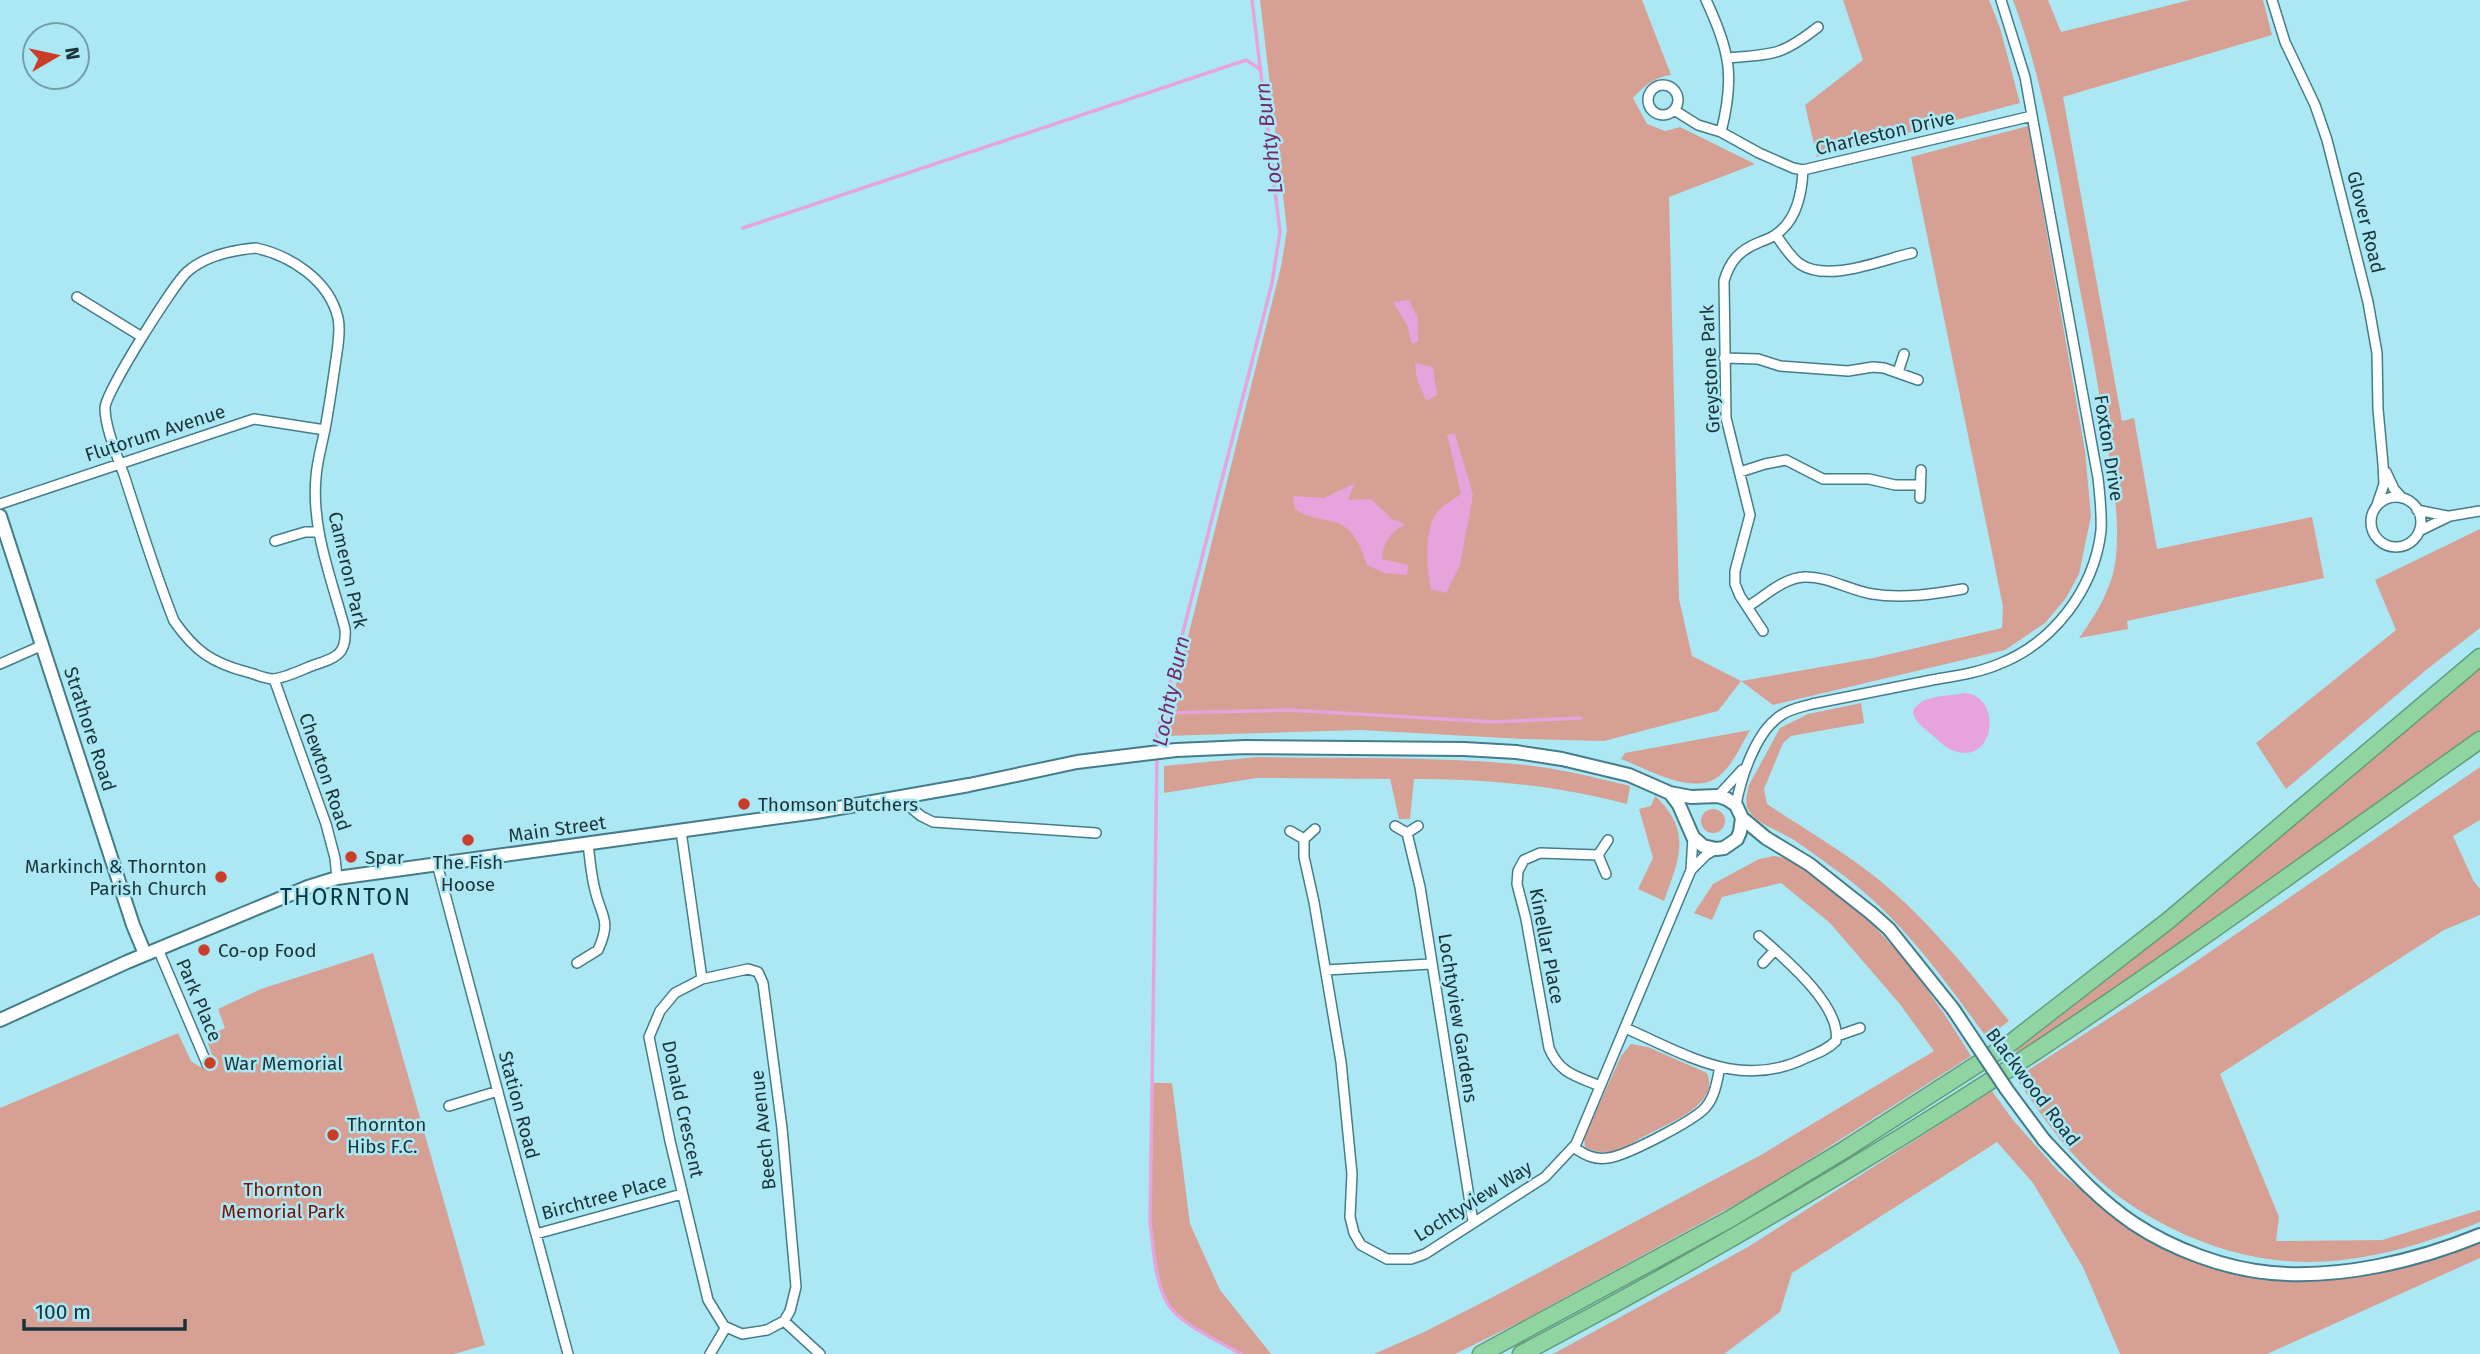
<svg xmlns="http://www.w3.org/2000/svg" width="2480" height="1354" font-family="'Fira Sans',sans-serif">
	<rect width="100%" height="100%" fill="#ace8f4"/>
	<path fill="#d7a094" d="M1260 0H1642L1671 75C1654 77 1644 86 1633 98L1647 124 1665 131 1680 127 1755 164 1669 197 1679 599 1692 656 1741 681 1873 658 2002 628 2003 607 1994 562 1911 157 2028 126 2085 451 2091 516 2079 574 2066 598 2045 623 2005 650 1773 705 1741 681 1718 711 1604 741 1523 739 1361 730 1163 736 1281 267 1287 230Z
		M1843 0H1989L2000 28 2020 103 1817 157 1805 105 1863 60Z
		M2013 0H2048L2061 32 2190 0H2263L2272 35 2063 97 2122 421 2134 418 2157 549 2312 517 2324 578 2127 621 2128 629 2079 638C2096 615 2113 587 2116 557 2120 517 2112 475 2106 436 2099 390 2091 345 2082 300 2062 200 2049 96 2013 0Z
		M2480 529V628L2426 670 2286 789 2256 743 2396 630 2375 580Z
		M2480 667V733L2108 994 2018 1054 2016 1051 2131 961Z
		M1861 703 1864 723 1791 736 1783 743 1764 789 1767 804C1804 829 1843 851 1878 879 1928 920 1969 971 2009 1021L1987 1038C1941 975 1897 912 1833 868 1820 858 1807 849 1794 840 1780 831 1758 825 1749 811 1744 804 1747 793 1749 785L1780 728 1808 714Z
		M1750 730C1741 745 1733 765 1719 776 1695 797 1647 769 1621 759L1625 753Z
		M1258 757C1343 759 1429 756 1515 764 1553 767 1592 777 1630 786L1627 804C1557 785 1486 779 1414 779L1410 819H1399L1390 779 1256 778 1164 793V766Z
		M2480 767V820L2453 836 2473 880 2480 889V915L2444 930 2220 1074 2279 1217 2276 1241 2382 1240 2480 1210V1222C2371 1265 2280 1282 2171 1228 2141 1213 2112 1194 2088 1170 2060 1142 2038 1111 2016 1078L2179 973Z
		M1655 796C1693 831 1679 859 1664 901L1638 889 1653 858 1639 809 1651 806Z
		M1701 821a12 12 0 1 1 24 0a12 12 0 1 1-24 0Z
		M1774 856C1797 859 1803 867 1821 880 1884 926 1931 990 1971 1056L1758 1192 1522 1321 1455 1354H1374L1424 1332 1493 1297 1759 1156 1934 1051 1899 1003 1830 923 1781 883 1722 897 1712 920 1694 913 1713 884 1759 859Z
		M373 953 485 1345 454 1354H0V1108L178 1033 191 1061 200 1067 214 1061 206 1037 225 1028 218 1009 261 989Z
		M1631 1044 1648 1047 1707 1073C1720 1105 1669 1123 1647 1135 1638 1139 1628 1147 1618 1150 1608 1153 1594 1153 1585 1147L1584 1138 1621 1056Z
		M1152 1083H1172L1190 1224 1220 1290 1271 1354H1241L1183 1320 1168 1305 1161 1287 1150 1223Z
		M1992 1091 2013 1120 2059 1172 2127 1227 2152 1243 2222 1266 2269 1277 2400 1265 2480 1242V1258L2267 1354H2120L2083 1267 2033 1183 1997 1142 1792 1273 1780 1312 1724 1354H1553L1748 1247Z"/>
	<path fill="#e6a3dc" d="M1409 300 1418 319V342L1412 344 1407 325 1393 302Z
		M1415 363 1433 367 1437 395 1426 401 1417 379Z
		M1447 434H1455L1473 495 1460 565 1446 593 1431 589C1427 567 1423 530 1438 511 1443 505 1454 499 1461 494Z
		M1355 483 1348 500 1371 499 1392 519 1405 524C1390 533 1383 542 1382 559L1408 565 1407 575 1384 573 1367 565C1361 548 1354 526 1333 522 1319 518 1308 518 1295 509L1293 496 1324 498Z
		M1964 693C2002 694 1997 765 1954 751 1946 748 1939 741 1932 735 1924 728 1914 722 1913 711 1922 694 1947 697 1964 693Z"/>
	<g fill="none" stroke-linecap="round" stroke-linejoin="round">
		<path stroke="#e6a3dc" stroke-width="3.5" d="M743 228 1246 60 1260 69
			M1163 713 1289 710 1494 722 1581 718
			M1157 748V734L1272 283 1280 232 1252 0
			M1157 755 1150 1223C1154 1248 1154 1281 1168 1304 1181 1325 1219 1341 1241 1354"/>
		<g stroke="#447d89" stroke-width="12">
			<path id="street" d="M1706 0C1730 51 1735 77 1721 132
				M2272 0 2285 42 2315 105 2327 140 2368 302 2377 353 2378 409 2383 464 2384 484 2377 505
				M1728 58C1774 54 1781 56 1818 27
				M1648 100a15 15 0 1 1 30 0a15 15 0 1 1-30 0Z
				M1674 110 1698 125 1721 132 1759 153 1793 168 1803 170 2032 116
				M1776 235C1783 245 1790 257 1800 264 1828 283 1881 260 1912 253
				M256 248C291 256 329 280 338 318 341 332 337 351 335 366 332 387 329 408 325 429 322 445 317 461 316 477 311 529 332 580 345 629 347 654 336 658 314 665 303 669 286 678 273 679 265 679 255 674 247 672 212 663 195 651 174 621 155 573 140 524 124 475 117 456 105 427 105 408 105 393 173 285 187 272 205 256 233 250 256 248Z
				M77 297 142 337
				M1724 358 1758 359 1780 366 1848 371 1873 367 1884 368 1918 380
				M1898 372 1904 354
				M1740 472 1765 464 1786 460 1823 479H1869L1895 485H1920
				M2386 472 2394 489 2402 498
				M2371 522a25 25 0 1 1 50 0a25 25 0 1 1-50 0Z
				M1920 498 1921 470
				M0 504 254 419 325 430
				M2417 510 2447 516
				M2419 531 2450 516 2480 511
				M275 541 305 532H318
				M1747 607C1764 597 1783 578 1804 577 1827 576 1849 590 1872 594 1902 599 1934 594 1963 589
				M1763 631 1740 596 1735 584V571L1750 515 1726 418 1724 281C1730 260 1740 250 1760 242 1765 240 1771 238 1775 235 1797 221 1802 194 1803 170
				M0 664 43 645
				M274 679 326 824 335 858 337 878
				M1718 796 1742 770
				M899 798 921 816 933 822 1096 833
				M1736 805C1741 777 1756 732 1780 716 1789 709 1801 707 1812 704 1852 696 1892 688 1932 680 1954 676 1978 673 1999 664 2053 643 2094 590 2101 531 2102 514 2100 496 2098 478L2025 77 2001 0
				M1395 826 1407 833 1420 887 1473 1222
				M1315 829 1304 839V857L1314 902 1341 1062 1352 1174 1350 1217 1354 1233 1361 1245 1387 1259H1411L1425 1254 1545 1177 1576 1144 1691 870 1693 837
				M681 831 702 979
				M1290 831 1304 839
				M1407 833 1418 826
				M1598 855 1540 853 1524 860 1518 871 1517 884 1526 919 1549 1048C1560 1074 1576 1076 1600 1086
				M437 864 568 1354
				M1691 870 1706 855 1716 849
				M1606 874 1598 855 1608 840
				M158 949 207 1064
				M577 963 598 950C612 919 601 917 595 890 591 875 590 859 588 844
				M1763 963 1775 950
				M748 969 758 972 763 983 782 1128 796 1287 790 1311 784 1321 767 1330 742 1334 724 1326 708 1300 670 1141 649 1037 660 1011 675 993 702 979Z
				M1326 970 1430 964
				M1625 1028C1688 1055 1740 1091 1808 1057 1818 1053 1828 1049 1836 1041 1842 1006 1783 957 1759 936
				M1837 1036 1860 1028
				M449 1106 498 1091
				M1573 1147C1585 1155 1594 1160 1608 1158 1626 1156 1693 1121 1705 1108 1715 1097 1717 1081 1720 1067
				M536 1234 682 1194
				M784 1321 820 1354
				M710 1354 726 1327"/>
		</g>
		<g stroke="#447d89" stroke-width="16">
			<path id="secondary" d="M0 516 133 925 145 954
				M1742 818 1766 838 1809 864 1871 913 1889 929 1953 1009
				M0 1020 127 962 308 887 337 878 816 812 969 785 1077 762 1176 750 1245 747 1464 749 1516 752 1562 759 1629 775 1670 793 1691 797 1718 796 1727 799 1736 805 1742 818 1740 832 1737 839 1724 848 1716 849 1703 846 1693 837 1679 805 1670 793
				M2044 1140C2072 1170 2099 1200 2133 1223 2172 1249 2225 1269 2272 1273 2341 1279 2417 1261 2480 1235"/>
		</g>
		<g stroke="#669c7c" stroke-width="19">
			<path id="highway" d="M1481 1354 1730 1219 1844 1150 2012 1042 2169 920 2480 657
				M1521 1354C1690 1265 1855 1169 2015 1065 2173 961 2326 849 2480 740"/>
		</g>
		<use href="#street" stroke="#fff" stroke-width="9"/>
		<use href="#secondary" stroke="#fff" stroke-width="12"/>
		<use href="#highway" stroke="#8fd4a1" stroke-width="16"/>
		<g stroke="#447d89" stroke-width="16" stroke-linecap="butt">
			<path id="secondary-bridge" d="M1953 1009 2007 1090 2044 1140"/>
		</g>
		<use href="#secondary-bridge" stroke="#fff" stroke-width="12"/>
	</g>
	<g fill="#ca3e29" stroke="#ace8f4" stroke-width="2.5">
		<circle cx="744" cy="804" r="7"/>
		<circle cx="468" cy="840" r="7"/>
		<circle cx="351" cy="857" r="7"/>
		<circle cx="221" cy="877" r="7"/>
		<circle cx="204" cy="950" r="7"/>
		<circle cx="210" cy="1063" r="7"/>
		<circle cx="333" cy="1135" r="7"/>
	</g>
	<g text-anchor="middle" dominant-baseline="central" stroke-width="5" stroke-linejoin="round" paint-order="stroke">
		<g font-size="19" fill="#1b3338" stroke="#ace8f4">
			<text transform="translate(1885 133) rotate(-13)">Charleston Drive</text>
			<text transform="translate(2366 222) rotate(76)">Glover Road</text>
			<text transform="translate(1710 369) rotate(-93)">Greystone Park</text>
			<text transform="translate(155 433) rotate(-18)">Flutorum Avenue</text>
			<text transform="translate(2109 448) rotate(81)">Foxton Drive</text>
			<text transform="translate(348 570) rotate(77)">Cameron Park</text>
			<text transform="translate(90 729) rotate(72)">Strathore Road</text>
			<text transform="translate(325 772) rotate(71)">Chewton Road</text>
			<text transform="translate(557 829) rotate(-8)">Main Street</text>
			<text transform="translate(1547 946) rotate(79)">Kinellar Place</text>
			<text transform="translate(199 1000) rotate(67)">Park Place</text>
			<text transform="translate(1458 1018) rotate(81)">Lochtyview Gardens</text>
			<text transform="translate(2033 1087) rotate(53)">Blackwood Road</text>
			<text transform="translate(519 1105) rotate(75)">Station Road</text>
			<text transform="translate(683 1109) rotate(78)">Donald Crescent</text>
			<text transform="translate(763 1130) rotate(-96)">Beech Avenue</text>
			<text transform="translate(604 1197) rotate(-15)">Birchtree Place</text>
			<text transform="translate(1473 1201) rotate(-32)">Lochtyview Way</text>
		</g>
		<g font-size="19" fill="#1b3338" stroke="#ace8f4" text-anchor="start">
			<text x="758" y="804">Thomson Butchers</text>
			<text x="365" y="857">Spar</text>
			<text x="468" y="862" text-anchor="middle">The Fish<tspan x="468" dy="22">Hoose</tspan></text>
			<text x="207" y="866" text-anchor="end">Markinch &amp; Thornton<tspan x="207" dy="22">Parish Church</tspan></text>
			<text x="218" y="950">Co-op Food</text>
			<text x="224" y="1063">War Memorial</text>
			<text x="347" y="1124">Thornton<tspan x="347" dy="22">Hibs F.C.</tspan></text>
		</g>
		<g font-size="19" fill="#761002" stroke="#ace8f4">
			<text x="283" y="1189">Thornton<tspan x="283" dy="22">Memorial Park</tspan></text>
		</g>
		<g font-size="21" font-style="italic" fill="#75296d" stroke="#ace8f4">
			<text transform="translate(1269 138) rotate(-97)">Lochty Burn</text>
			<text transform="translate(1171 691) rotate(-78)">Lochty Burn</text>
		</g>
		<g font-size="23" letter-spacing="2" fill="#06373f" stroke="#ace8f4">
			<text x="346" y="897">THORNTON</text>
		</g>
	</g>
	<g transform="translate(56 56) rotate(81)"><circle r="33" fill="#ace8f4" stroke="#72a0a9" stroke-width="2"/>
	<path d="M0-5L12 26L0 18L-12 26Z" fill="#ca3e29"/>
	<text y="-10" font-size="19" font-weight="bold" text-anchor="middle" fill="#1b3338">N</text>
	</g>
	<path d="M24 1319v10h161v-10" fill="none" stroke="#1b3338" stroke-width="3.5"/>
	<text x="35" y="1319" font-size="21" fill="#1b3338" stroke="#ace8f4" stroke-width="5" paint-order="stroke">100 m</text>
</svg>
